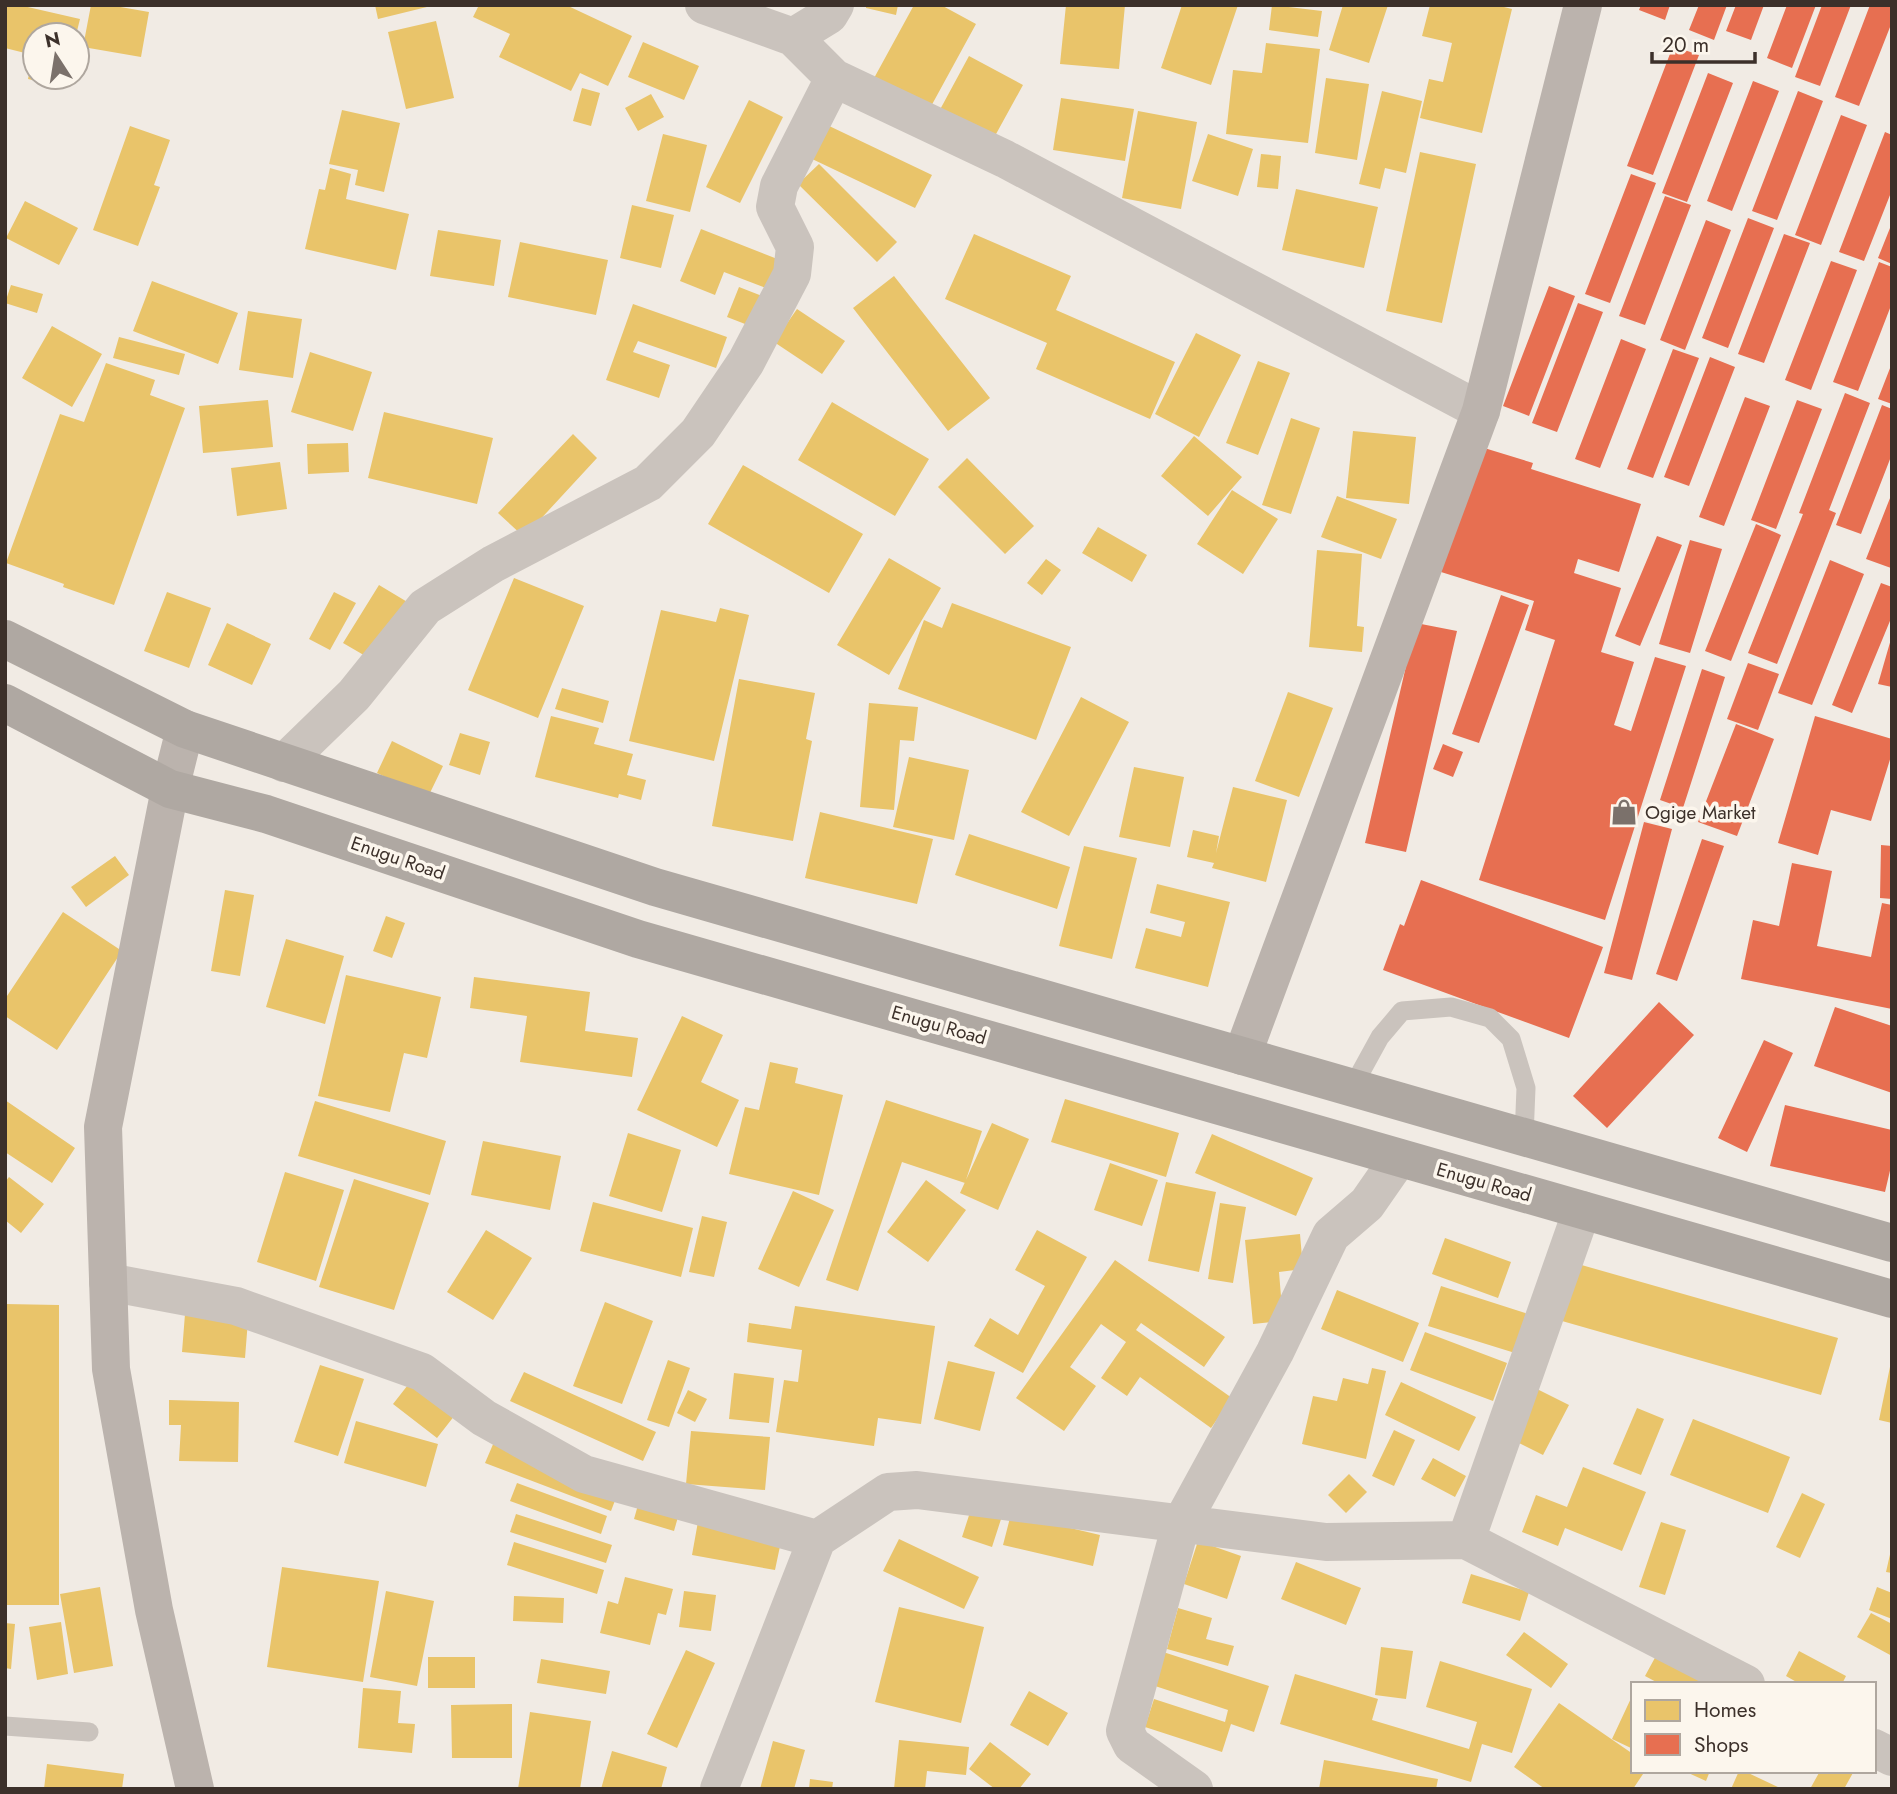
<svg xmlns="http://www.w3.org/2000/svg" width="1897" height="1794" font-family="Jost,sans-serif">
	<rect width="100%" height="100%" fill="#f1ebe4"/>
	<path fill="#e9c46a" d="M5 5H19L80 19 76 35H35V77H66L64 87 28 79 33 55 5 48Z
		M91 5H109L149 12 141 57 83 47Z
		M375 5H431V6L378 19Z
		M479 5H566L632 36 608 86 580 73 571 91 499 57 510 34 473 17Z
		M866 5H898L896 15 866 8Z
		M914 5H941L976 24 929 110 873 80Z
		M1066 5H1125L1119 69 1060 64Z
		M1182 5H1238L1211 85 1161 68Z
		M1272 5 1322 11 1318 37 1269 30Z
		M1343 5H1388L1369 63 1329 50Z
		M1430 5H1496L1512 9 1482 133 1420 118 1429 79 1443 82 1452 43 1422 36Z
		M436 21 454 98 406 109 388 32Z
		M643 42 699 66 684 100 628 77Z
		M1266 43 1320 49 1308 143 1226 134 1233 70 1262 73Z
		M969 56 1023 85 990 145 936 117Z
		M1326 78 1369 84 1357 160 1315 153Z
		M582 88 600 93 591 126 573 121Z
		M1382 91 1422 101 1406 173 1385 168 1380 189 1359 184Z
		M651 94 664 117 638 131 625 108Z
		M1061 98 1134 109 1125 161 1053 150Z
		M749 100 783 117 740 203 706 187Z
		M342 110 400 123 384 192 355 185 358 170 329 164Z
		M1138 111 1197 122 1181 209 1122 198Z
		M825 124 932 175 915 208 810 158Z
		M130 126 170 140 154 185 160 187 138 246 93 230Z
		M663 134 707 145 690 212 646 201Z
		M1208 134 1253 149 1238 196 1192 181Z
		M1420 152 1476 164 1442 323 1386 311Z
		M1261 154 1281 156 1278 189 1257 187Z
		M819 164 897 242 877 262 798 184Z
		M330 168 351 174 346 199 409 214 396 270 305 249 319 189 325 190Z
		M1296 189 1378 207 1364 268 1282 250Z
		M25 201 78 228 59 265 6 238Z
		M632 205 674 215 661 268 620 258Z
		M701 229 790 264 779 293 724 272 715 295 680 281Z
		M438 230 501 240 494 286 430 276Z
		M974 234 1071 276 1056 310 1175 362 1150 419 1036 369 1047 343 945 299Z
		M520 242 608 260 596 315 508 297Z
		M894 276 990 398 948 431 853 308Z
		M152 281 238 313 218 364 133 331Z
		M11 285 43 294 37 313 5 303Z
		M739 287 770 299 758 329 727 317Z
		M633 304 727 337 716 368 638 341 633 352 670 365 659 398 606 380Z
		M797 309 845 341 822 374 774 342Z
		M248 311 302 319 293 378 239 370Z
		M52 326 102 354 72 407 22 378Z
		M1196 333 1241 355 1199 437 1155 414Z
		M119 337 185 354 179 375 113 358Z
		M310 352 372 372 353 431 291 412Z
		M1258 361 1290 373 1258 455 1226 443Z
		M106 363 155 380 150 395 185 408 114 605 63 587 64 584 6 563 60 414 84 422Z
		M268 400 273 447 203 453 199 406Z
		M832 402 929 459 895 516 798 460Z
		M384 412 493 438 477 504 368 478Z
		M1291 418 1320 428 1291 514 1262 505Z
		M1353 431 1416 437 1409 504 1346 498Z
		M573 434 597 458 524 537 498 513Z
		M1194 436 1242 477 1208 516 1161 476Z
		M348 443 349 472 308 474 307 444Z
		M967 458 1034 526 1005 554 938 487Z
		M280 462 287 509 237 516 231 468Z
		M743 465 863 534 829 593 708 524Z
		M1232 490 1278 519 1243 574 1197 544Z
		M1337 496 1397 519 1381 559 1321 537Z
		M1098 527 1147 555 1132 582 1082 553Z
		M1317 550 1362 554 1357 626 1364 627 1362 652 1309 647Z
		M889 558 941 588 889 675 837 645Z
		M1046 559 1061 570 1042 595 1027 583Z
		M514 578 584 606 538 718 468 690Z
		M379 585 409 603 374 661 343 643Z
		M167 592 211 608 189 668 144 651Z
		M334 592 356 603 330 650 309 639Z
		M952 603 1071 647 1036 740 898 689 924 620 942 628Z
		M720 608 749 615 714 761 629 741 661 610 716 622Z
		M227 623 271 644 252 685 208 665Z
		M739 679 815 693 806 739 812 741 793 841 712 826Z
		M562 688 609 701 603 723 555 709Z
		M1288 692 1333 708 1299 797 1255 781Z
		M1081 697 1129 722 1069 836 1021 812Z
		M869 703 918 707 914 741 900 740 894 810 860 807Z
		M551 716 599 728 594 744 633 754 627 775 646 780 641 800 619 794 618 798 535 777Z
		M460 733 490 742 480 775 449 765Z
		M392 741 443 766 428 797 377 773Z
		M909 757 969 770 954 840 893 827Z
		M1134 767 1184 777 1170 847 1119 837Z
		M1233 787 1287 800 1266 882 1212 868 1214 863 1187 857 1193 830 1219 836 1216 853Z
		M820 812 933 839 917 904 805 878Z
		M969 834 1070 867 1057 909 955 875Z
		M1084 846 1137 858 1112 959 1059 946Z
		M115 856 129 875 86 907 71 887Z
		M1157 884 1230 902 1208 987 1135 968 1146 928 1181 937 1185 922 1150 913Z
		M225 890 254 895 240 976 211 971Z
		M63 912 122 951 57 1050 5 1016V999Z
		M386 916 405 923 392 958 373 951Z
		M286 939 344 956 325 1024 266 1007Z
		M346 975 441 997 427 1058 404 1053 390 1112 318 1096Z
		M474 977 590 992 585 1031 638 1038 632 1077 520 1062 527 1016 470 1008Z
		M682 1016 723 1035 701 1082 739 1100 717 1147 637 1110Z
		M770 1062 798 1068 795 1083 843 1095 819 1195 729 1174 745 1107 759 1110Z
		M1065 1099 1179 1133 1166 1177 1051 1142Z
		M5 1100 75 1148 52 1183 5 1152Z
		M886 1100 982 1131 965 1183 902 1162 858 1291 826 1280Z
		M315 1101 446 1141 430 1195 298 1156Z
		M992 1123 1029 1139 998 1210 960 1193Z
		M628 1133 681 1150 662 1212 609 1196Z
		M1212 1134 1313 1178 1296 1216 1195 1173Z
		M483 1141 561 1156 550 1210 471 1195Z
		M1110 1163 1158 1180 1142 1226 1094 1210Z
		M285 1172 344 1190 316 1281 257 1262Z
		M9 1177 44 1204 21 1233 5 1220V1182Z
		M354 1179 429 1203 394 1310 319 1287Z
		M926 1180 966 1210 928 1262 887 1232Z
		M1166 1182 1216 1192 1199 1272 1148 1261Z
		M793 1191 834 1210 799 1287 758 1269Z
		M593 1202 693 1228 681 1277 580 1251Z
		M1220 1203 1246 1207 1233 1283 1208 1279Z
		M702 1216 727 1222 714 1277 689 1272Z
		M486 1230 532 1258 493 1320 447 1292Z
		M1037 1230 1087 1257 1023 1373 974 1346 990 1318 1018 1335 1045 1286 1015 1270Z
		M1300 1234 1303 1269 1279 1272 1283 1321 1253 1324 1245 1240Z
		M1445 1238 1511 1262 1498 1298 1432 1274Z
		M1115 1260 1225 1337 1204 1367 1141 1323 1136 1330 1232 1398 1211 1428 1140 1377 1127 1396 1101 1378 1126 1342 1101 1324 1070 1367 1096 1386 1064 1431 1016 1398Z
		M1578 1264 1838 1338 1821 1395 1562 1321Z
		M1441 1286 1528 1314 1515 1353 1428 1326Z
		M1337 1290 1419 1323 1403 1362 1321 1329Z
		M605 1302 653 1321 622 1404 573 1386Z
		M5 1304 59 1305V1605H5Z
		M795 1306 935 1326 921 1424 878 1418 874 1446 776 1432 784 1380 798 1382 802 1350 747 1342 749 1323 791 1329Z
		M185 1314 248 1320 245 1358 182 1352Z
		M1425 1332 1507 1363 1493 1401 1410 1370Z
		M668 1360 690 1368 669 1427 647 1420Z
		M948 1361 995 1372 980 1431 934 1419Z
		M1891 1362H1892V1423L1879 1420Z
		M320 1365 364 1379 338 1456 294 1442Z
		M1372 1368 1386 1371 1366 1459 1302 1444 1313 1396 1337 1401 1343 1378 1368 1384Z
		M524 1372 656 1432 643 1461 510 1401Z
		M734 1373 774 1378 769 1423 729 1419Z
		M411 1381 455 1415 437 1438 393 1404Z
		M1401 1382 1476 1417 1459 1451 1385 1415Z
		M1535 1388 1569 1405 1543 1455 1509 1438Z
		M688 1390 707 1399 695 1422 677 1413Z
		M169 1400 239 1402 238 1462 179 1461 181 1425H169Z
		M1637 1408 1664 1419 1641 1475 1613 1464Z
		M1693 1419 1790 1457 1768 1513 1670 1475Z
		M356 1421 438 1444 426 1487 344 1463Z
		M1394 1430 1415 1440 1394 1486 1372 1476Z
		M691 1431 770 1437 765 1490 686 1484Z
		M494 1442 619 1490 611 1511 485 1463Z
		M1433 1458 1466 1476 1455 1497 1421 1479Z
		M1583 1467 1646 1492 1622 1551 1565 1528 1558 1546 1522 1532 1536 1495 1567 1507Z
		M1349 1474 1367 1492 1346 1513 1328 1495Z
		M517 1483 607 1516 601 1534 510 1501Z
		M1802 1493 1825 1504 1800 1558 1776 1547Z
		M640 1498 680 1510 674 1531 634 1519Z
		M973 1503 1003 1513 992 1547 962 1537Z
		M516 1514 612 1545 606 1563 510 1532Z
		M1011 1514 1100 1535 1093 1566 1003 1545Z
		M699 1516 783 1532 775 1570 692 1555Z
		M1661 1522 1686 1530 1665 1595 1639 1587Z
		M899 1539 979 1577 964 1609 883 1571Z
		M1198 1541 1241 1556 1227 1599 1184 1584Z
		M514 1542 604 1570 597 1594 507 1565Z
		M1891 1550H1892V1573L1886 1572Z
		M1296 1562 1361 1588 1346 1625 1281 1599Z
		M282 1567 379 1581 363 1682 267 1667Z
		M1471 1574 1529 1592 1520 1621 1462 1603Z
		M625 1577 673 1589 666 1615 658 1613 650 1645 600 1633 608 1601 618 1604Z
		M100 1587 113 1666 74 1673 60 1594Z
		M1877 1587 1892 1593V1619L1869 1610Z
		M386 1591 434 1601 417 1686 370 1677Z
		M684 1591 716 1595 711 1631 679 1627Z
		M514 1596 564 1598 563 1623 513 1621Z
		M899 1607 984 1627 961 1723 875 1702Z
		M1178 1608 1212 1618 1206 1639 1234 1646 1228 1666 1167 1649Z
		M1871 1613 1892 1624V1656L1857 1637Z
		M61 1622 68 1674 37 1680 29 1627Z
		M5 1623 15 1624 11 1669 5 1668Z
		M1524 1632 1568 1664 1551 1688 1506 1655Z
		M1381 1647 1413 1651 1406 1699 1375 1695Z
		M686 1650 715 1663 677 1748 647 1734Z
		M1160 1651 1269 1686 1254 1732 1231 1724 1222 1752 1145 1727 1154 1699 1225 1722 1228 1710 1149 1684Z
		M1799 1651 1846 1676 1842 1684H1800L1786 1676Z
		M1657 1654 1713 1684H1660L1645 1676Z
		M428 1657H475V1688H428Z
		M541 1659 610 1671 606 1694 537 1683Z
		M1440 1661 1532 1689 1512 1753 1482 1744 1471 1782 1280 1724 1295 1674 1378 1699 1372 1720 1469 1749 1477 1722 1426 1707Z
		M363 1688 401 1691 398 1723 415 1724 412 1753 358 1748Z
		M1029 1691 1068 1713 1048 1746 1010 1725Z
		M1633 1694V1749L1612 1739Z
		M1559 1703 1633 1754V1771H1645L1633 1789H1545L1514 1767Z
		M512 1704V1758H452L451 1705Z
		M530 1712 591 1721 580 1789H518Z
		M899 1740 969 1747 966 1775 927 1771 925 1789H894Z
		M773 1741 805 1750 794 1789H760Z
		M990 1742 1031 1774 1019 1789H995L969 1769Z
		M612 1751 667 1767 661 1789H601Z
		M1324 1760 1438 1779 1436 1789H1319Z
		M47 1764 124 1774 122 1789H44Z
		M1684 1771H1710L1706 1781Z
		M1739 1771H1744L1782 1789H1731Z
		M1820 1771H1854L1844 1789H1810Z
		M810 1779 833 1782 832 1789H809Z"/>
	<path fill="#e76f51" d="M1641 5H1670L1665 20 1639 10Z
		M1699 5H1727L1714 40 1689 30Z
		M1736 5H1764L1751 40 1726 31Z
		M1787 5H1816L1792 68 1767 58Z
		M1822 5H1851L1820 86 1795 77Z
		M1870 5H1892V22L1859 106 1835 97Z
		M1673 46 1699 55 1653 175 1627 166Z
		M1708 73 1733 83 1687 202 1662 193Z
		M1753 81 1779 91 1732 211 1707 201Z
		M1798 91 1823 101 1777 220 1752 211Z
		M1841 115 1867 125 1821 245 1795 235Z
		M1885 132 1892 135V190L1864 261 1839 252Z
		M1631 174 1656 183 1610 303 1585 294Z
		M1665 196 1691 205 1645 325 1619 316Z
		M1748 218 1774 228 1728 348 1702 338Z
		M1706 220 1731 230 1685 350 1660 340Z
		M1892 223V264L1878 258Z
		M1784 234 1810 243 1764 363 1738 354Z
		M1831 261 1857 270 1811 390 1785 380Z
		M1879 262 1892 267V303L1858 391 1833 382Z
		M1549 286 1575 296 1529 416 1503 406Z
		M1578 303 1603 312 1557 432 1532 423Z
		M1621 339 1646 349 1600 468 1575 459Z
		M1673 349 1699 358 1653 478 1627 469Z
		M1710 357 1735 367 1689 486 1664 477Z
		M1892 363V404L1878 399Z
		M1845 393 1870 403 1829 510 1836 513 1777 664 1748 653 1803 514 1799 513Z
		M1745 397 1770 406 1724 526 1699 517Z
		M1797 400 1822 409 1776 529 1751 520Z
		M1882 405 1892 409V454L1861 534 1836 525Z
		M1481 447 1533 463 1531 469 1641 504 1619 572 1578 559 1574 573 1621 588 1601 652 1634 662 1614 725 1631 731 1655 657 1686 666 1605 920 1479 880 1555 640 1525 630 1534 601 1441 572Z
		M1892 493V566L1891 568 1866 559Z
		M1756 524 1781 535 1731 661 1705 651Z
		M1657 536 1682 545 1640 646 1615 636Z
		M1690 540 1722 549 1690 653 1659 644Z
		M1830 560 1864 574 1812 705 1778 693Z
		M1881 583 1892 587V616L1852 713 1832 705Z
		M1501 595 1529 605 1479 743 1452 734Z
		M1416 623 1457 631 1406 852 1365 843Z
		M1891 639H1892V687L1878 684Z
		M1748 663 1779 674 1758 730 1727 719Z
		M1702 669 1725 677 1683 808 1660 800Z
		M1815 716 1892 739V753L1871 821 1831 810 1818 855 1778 843Z
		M1736 724 1774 739 1737 836 1698 822Z
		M1443 744 1463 752 1453 777 1433 769Z
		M1644 822 1672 829 1632 980 1604 973Z
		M1702 839 1724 846 1677 981 1656 974Z
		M1881 845 1892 846V899L1880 898Z
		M1792 863 1832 871 1817 946 1871 957 1882 903 1892 905V1009L1741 979 1753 920 1779 926Z
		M1421 880 1603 947 1569 1038 1383 970 1400 924 1404 926Z
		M1659 1002 1694 1035 1607 1128 1573 1096Z
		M1835 1007 1892 1026V1093L1814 1066Z
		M1764 1040 1793 1053 1747 1152 1718 1138Z
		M1785 1105 1892 1130V1162L1885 1192 1770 1166Z"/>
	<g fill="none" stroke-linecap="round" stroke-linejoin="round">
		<path stroke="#cac3bd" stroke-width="19" d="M1352 1088 1380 1037 1402 1011 1451 1007 1490 1018 1511 1039 1526 1088 1524 1137
			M5 1726 89 1732"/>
		<path stroke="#cac3bd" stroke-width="38" d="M704 5 793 37 834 78 1005 159 1481 411
			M793 37 829 15 835 5
			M284 763 354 695 425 607 493 564 648 483 698 433 746 362 792 274 795 247 775 207 779 186 834 78
			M108 1282 236 1306 422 1372 484 1418 584 1474 817 1539
			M1466 1540 1582 1210
			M1874 1748 1892 1757
			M719 1789 817 1539 888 1492 917 1490 1326 1542 1466 1540 1746 1684
			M1194 1789 1132 1745 1125 1731 1181 1524 1275 1352 1331 1235 1367 1204 1399 1158"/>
		<path stroke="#bbb3ad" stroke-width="38" d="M185 729 170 789 103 1127 111 1369 154 1610 195 1789
			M1242 1056 1481 411 1583 5"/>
		<path stroke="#afa8a2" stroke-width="38" d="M5 639 185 729 655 887 1892 1243
			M5 703 170 789 266 814 638 939 1892 1299"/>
	</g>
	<defs>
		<g id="shop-bare" transform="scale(2.1)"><path d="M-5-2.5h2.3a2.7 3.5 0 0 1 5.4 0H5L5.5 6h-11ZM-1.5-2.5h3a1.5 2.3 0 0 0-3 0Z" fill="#7b716b" stroke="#fcf6ed" stroke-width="2.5" paint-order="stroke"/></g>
	</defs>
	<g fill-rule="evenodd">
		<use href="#shop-bare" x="1624" y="812"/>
	</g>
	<g text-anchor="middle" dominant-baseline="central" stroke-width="7" stroke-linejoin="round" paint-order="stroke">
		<g font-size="19" fill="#3c302a" stroke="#fcf6ed" text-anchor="start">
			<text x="1645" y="812">Ogige Market</text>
		</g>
		<g font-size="19" fill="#3c302a" stroke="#fcf6ed">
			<text transform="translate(398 858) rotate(19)">Enugu Road</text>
			<text transform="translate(939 1025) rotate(16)">Enugu Road</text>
			<text transform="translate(1484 1182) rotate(16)">Enugu Road</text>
		</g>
	</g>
	<rect width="1897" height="1794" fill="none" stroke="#3c302a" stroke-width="14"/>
	<rect x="1631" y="1682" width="245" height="91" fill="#fcf6ed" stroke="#afa79f" stroke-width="2"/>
	<rect x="1645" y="1700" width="35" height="21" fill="#e9c46a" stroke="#afa79f" stroke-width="2"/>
	<text x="1694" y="1717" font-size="21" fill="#3c302a">Homes</text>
	<rect x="1645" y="1734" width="35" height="21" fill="#e76f51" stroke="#afa79f" stroke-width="2"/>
	<text x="1694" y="1752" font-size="21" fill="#3c302a">Shops</text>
	<g transform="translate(56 56) rotate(348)"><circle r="33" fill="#fcf6ed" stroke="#afa79f" stroke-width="2"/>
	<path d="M0-5L12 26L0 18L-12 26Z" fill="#7b716b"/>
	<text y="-10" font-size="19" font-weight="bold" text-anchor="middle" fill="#3c302a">N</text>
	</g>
	<path d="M1652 52v10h103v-10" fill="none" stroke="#3c302a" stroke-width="3.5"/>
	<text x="1662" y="52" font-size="21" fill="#3c302a" stroke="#fcf6ed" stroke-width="5" paint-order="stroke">20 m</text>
</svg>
